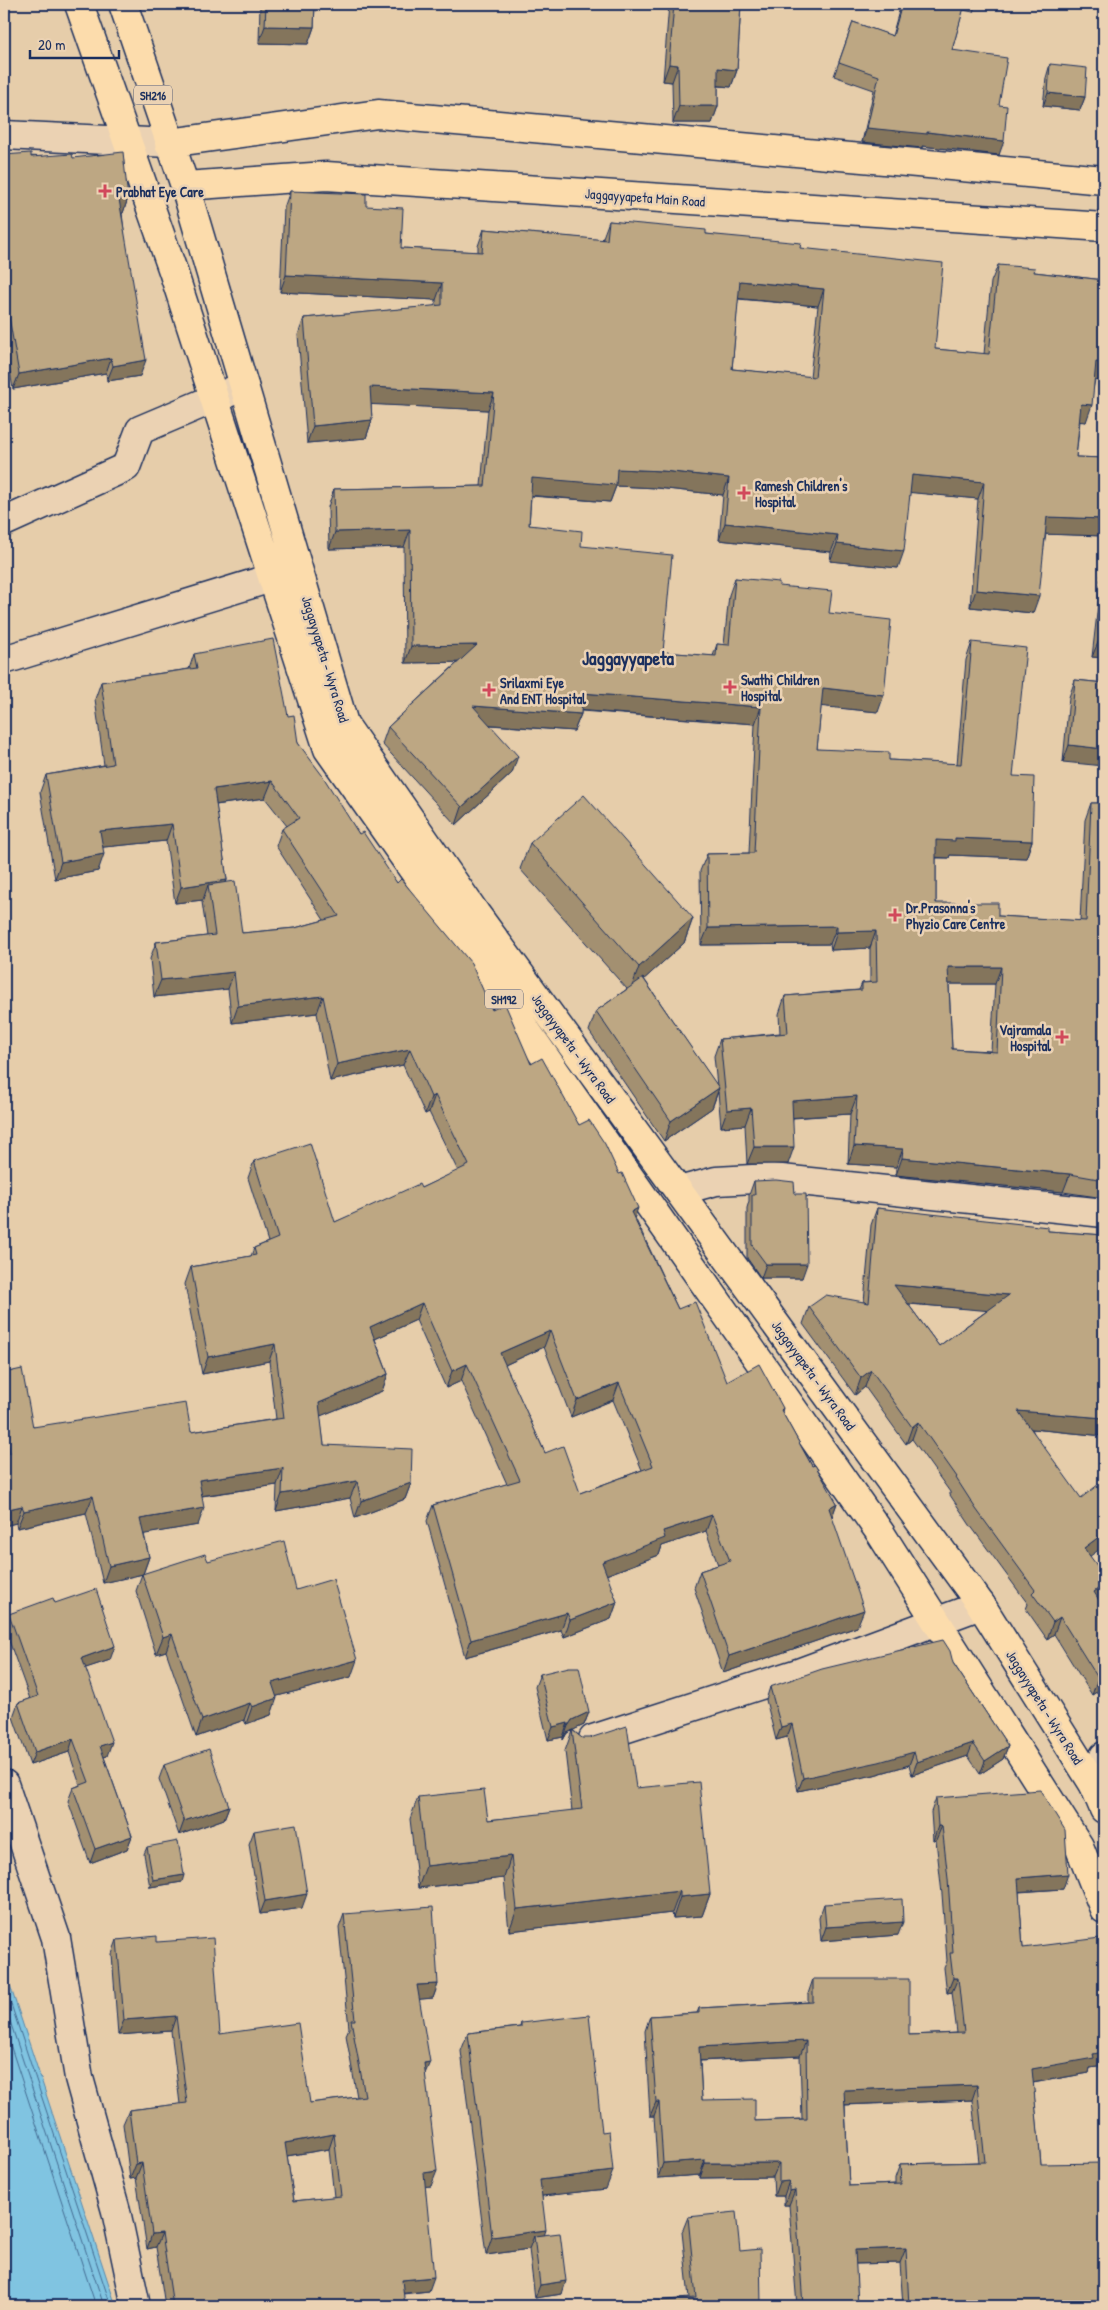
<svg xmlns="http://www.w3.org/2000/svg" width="1108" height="2310" font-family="'Patrick Hand',sans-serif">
	<rect width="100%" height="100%" fill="#e6cdaa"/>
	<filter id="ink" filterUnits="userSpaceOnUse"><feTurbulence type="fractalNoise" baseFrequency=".02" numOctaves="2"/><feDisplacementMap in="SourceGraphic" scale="10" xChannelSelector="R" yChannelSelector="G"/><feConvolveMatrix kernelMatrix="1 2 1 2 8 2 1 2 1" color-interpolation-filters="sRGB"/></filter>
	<g filter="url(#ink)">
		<path fill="#80c4e1" stroke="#5888ad" d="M4 1967 116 2306H4Z"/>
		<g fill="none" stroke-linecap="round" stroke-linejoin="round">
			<path stroke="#436b92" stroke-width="1" d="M4 1983 111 2306
				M4 2003 104 2306
				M4 2026 96 2306"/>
			<g stroke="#1b2f5e" stroke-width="31">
				<path id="minor" d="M4 135 169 143
					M4 522 126 467 140 430 244 386
					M4 660 294 571
					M679 1191 716 1181 772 1178 1104 1213
					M593 1739 798 1673 981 1605
					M4 1784 56 1938 79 2078 116 2211 136 2306
					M1094 1785 1104 1756"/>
			</g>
			<g stroke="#1b2f5e" stroke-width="31">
				<path id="major" d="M79 4 173 271 328 749 881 1534 1079 1846 1104 1909
					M123 4 185 186 344 724 476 914 981 1605 1094 1785 1104 1809
					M169 143 378 114 1104 180
					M185 186 326 176 1104 227"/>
			</g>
			<use href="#minor" stroke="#ebd2b3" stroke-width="28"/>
			<use href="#major" stroke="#fcdcac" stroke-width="28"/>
		</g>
		<path fill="#a39071" stroke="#1b2f5e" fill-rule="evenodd" d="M260 4H315L314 27 308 44 259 43Z
			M669 4H741L737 70 731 87 718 86V106L712 123H673L672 82 663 81Z
			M901 4H976L973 12 963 10 952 50 999 105V155L922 146V148L862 142 874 90 834 76 853 22 892 36Z
			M1050 64 1085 97 1080 110 1043 106 1046 78Z
			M4 155 73 158 128 198 123 213H122L140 376 107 381 106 373 13 389 4 336Z
			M290 191 366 206 401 248 478 252V246L484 229 602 240 609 221 706 234 800 248 935 349 984 354 991 282 998 265 1034 272 1104 280V381L1095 380 1086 422 1080 421 1076 457 1104 458V536L1046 534 1033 613 970 607 978 499 910 492 898 568 830 561 831 552 719 540 723 495 657 488 616 486 610 502 531 496 529 525 581 546 663 652 713 656 717 644 724 645 729 595 735 578 779 586 829 613 878 712 821 706 817 749 889 760 957 764 966 660 972 642 1013 776 1032 841 1026 858 950 855 949 858H936V903L998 916 1080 921 1085 820 1091 803H1104V1198L1063 1192 896 1175V1167L848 1164 850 1114 793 1118 788 1164H747L745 1125 721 1127 718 1092 712 1108 664 1141 589 1031 596 1011 627 989 520 869 530 843 693 918 684 943 644 979 717 1086 714 1056 720 1039 780 1033 779 1014 785 996 859 990 862 983 870 982V948L831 950 830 944 701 945 700 871 707 854 749 853 755 724 581 711V714L574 731 490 725 512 773 456 825 382 744 388 727 458 662 405 663 404 547 329 549 328 507 334 489 481 486 488 410 371 404 372 420 366 438 307 443 298 335 304 318 436 306V300L280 292 284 208ZM738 299 818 306 810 377 732 369ZM949 984H995L991 1051 952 1049Z
			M1104 552V658L1092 657Z
			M194 654 288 716 298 743 359 834 397 883 531 1064 579 1125 635 1218 678 1309 727 1382 783 1408 782 1412 812 1466 837 1503 832 1517 857 1627 723 1673 694 1588 700 1571 718 1565 706 1531 662 1546 659 1555 606 1575 617 1602 611 1619 564 1637 561 1630 465 1657 427 1521 433 1505 507 1484 461 1381 446 1388 416 1320 375 1339 388 1374 382 1391 320 1416 324 1445 411 1483 405 1499 355 1518 350 1498 276 1511 277 1485 202 1496 198 1525 144 1534 149 1557 143 1574 103 1583 86 1513 17 1528 16 1523 4 1526V1373L33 1427 191 1432 276 1419 269 1361 202 1374 185 1284 191 1267 251 1256 254 1248 268 1242 248 1178 254 1161 335 1222 421 1188 458 1171 429 1112 425 1114 403 1065 330 1081 317 1013 232 1023 228 989 154 997 150 959 156 942 207 936 202 902 203 900 175 903 166 841 103 847 98 871 55 879 40 792 46 775 104 765 95 699 101 682 189 669ZM265 798 287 826 282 829 276 846 324 920 295 928 242 933 226 883 227 880 216 805ZM544 1347 571 1417 613 1400 642 1470 580 1493 545 1453 505 1365Z
			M1075 680 1104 683 1063 762 1069 697Z
			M754 1181 795 1194 802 1278H761L747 1258V1208L749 1201V1195Z
			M877 1208 1048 1231 1104 1235V1436L1032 1429 1090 1556 1103 1598 1099 1600 1104 1687 1092 1695 1054 1634 1047 1639 1026 1609 1028 1604 970 1525 950 1495V1492L912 1439 906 1444 865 1387 855 1395 803 1324 809 1307 864 1302 871 1225ZM908 1304 988 1310 939 1346Z
			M208 1561 351 1677 277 1696 271 1715 246 1724 244 1720 196 1737 166 1651 156 1654 136 1591 142 1574Z
			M55 1603 110 1660 85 1668 107 1756 104 1757 132 1836 127 1849 90 1863 68 1801 73 1788 80 1785 69 1752 30 1765 13 1717 18 1703 30 1699 4 1627 9 1614Z
			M953 1663 1008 1746 1003 1759 980 1774 968 1756 912 1775 909 1765 874 1775 798 1791 787 1737 776 1740 766 1700 770 1687Z
			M540 1674 589 1712 584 1725 573 1730 636 1788 710 1894 702 1916 673 1918 672 1913 509 1931 504 1878 418 1888 410 1819 418 1797 488 1820 572 1811 565 1751 572 1731 567 1733 563 1740V1737L548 1740 535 1687Z
			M164 1765 229 1806 224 1819 179 1835 159 1779Z
			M936 1798 1063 1889 1019 1892 1023 1948 1104 1973V2066L1090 2068 1089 2073 1033 2083 1041 2164 1104 2306H797L789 2205H784V2196H774L773 2177 700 2178V2175L658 2178 654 2116H650L645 2031 650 2016 697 2013 699 2008 808 2002V1994L813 1979 909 2035 957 2033 952 1992 947 1993 944 1968 947 1961 942 1894 936 1840 933 1841 931 1812ZM800 2056 802 2119 755 2121 702 2100 700 2061ZM972 2100 979 2162 900 2164 895 2178V2184L849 2186 845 2105ZM900 2263 903 2306H858L855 2264Z
			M254 1831 302 1908 260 1914 249 1844Z
			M147 1847 182 1882 150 1887 144 1854Z
			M824 1904 898 1935 821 1941 819 1918Z
			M344 1914 438 1984 433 1998 419 1999 425 2074 431 2186H425L429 2291 403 2294 405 2306H165L156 2247 147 2249 136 2178 130 2179 123 2124 129 2110 180 2104 171 2031 118 2035 112 1954 117 1940 157 1942 220 2034 310 2103 357 2097 346 2035 349 2028 339 1928ZM329 2149 334 2197 294 2201 287 2156Z
			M521 2023 606 2189 542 2196 544 2235 562 2294 535 2298 529 2249 486 2255 461 2051 468 2033 520 2027Z
			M688 2217 740 2251 761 2306H644L646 2302 689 2298 682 2232Z"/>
		<path fill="#84755c" stroke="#1b2f5e" d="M265 26 314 27 308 44 259 43Z
			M669 64 678 65 672 82 663 81Z
			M718 68 737 70 731 87 712 85Z
			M1048 93 1085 97 1080 110 1043 106Z
			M679 106H718L712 123H673Z
			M867 128 927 132 1004 141 999 155 922 146V148L862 142Z
			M128 198 123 213 114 214 119 199Z
			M286 275 442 283 436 300 280 292Z
			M740 281 824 289 818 306 733 298Z
			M111 358 106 373 13 389 19 374Z
			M146 360 140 376 107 381 113 366Z
			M1096 362 1104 363V381L1090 380Z
			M370 387 494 393 488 410 363 404Z
			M1081 404 1092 405 1086 422 1075 421Z
			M372 420 366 438 307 443 313 426Z
			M617 469 663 471 729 478 723 495 657 488 616 486 610 502 526 495 532 478Z
			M912 475 984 482 978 499 905 492Z
			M1047 517 1104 519V536L1041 534Z
			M725 523 838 535 831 552 719 540Z
			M410 530 404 547 329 549 335 532Z
			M837 544 904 551 898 568 830 561Z
			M976 590 1039 596 1033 613 970 607Z
			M1099 640H1104V658L1092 657Z
			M477 645 470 662 405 663 411 646Z
			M823 688 884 695 878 712 817 706Z
			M582 693 761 707 755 724 576 710Z
			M473 706 581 714 574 731 467 723Z
			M1069 745 1104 749V766L1063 762Z
			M518 756 512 773 456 825 462 807Z
			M272 781 265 798 207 806 214 789Z
			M172 824 166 841 94 848 100 831Z
			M955 838 1032 841 1026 858 950 855 949 858 930 857 936 840Z
			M104 854 98 871 55 879 61 862Z
			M227 880 220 897 208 885 203 900 175 903 181 887Z
			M693 918 684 943 630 992 639 967Z
			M837 926 830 944 701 945 708 928Z
			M876 931 870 948 831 950 837 932Z
			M948 967H1001L995 984H942Z
			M234 972 228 989 154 997 161 980Z
			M323 996 317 1013 232 1023 238 1006Z
			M410 1049 403 1065 330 1081 337 1064Z
			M719 1088 712 1108 664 1141 671 1121Z
			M435 1095 429 1112 425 1114 431 1097Z
			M857 1096 850 1114 786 1118 792 1101Z
			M751 1108 745 1125 721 1127 727 1110Z
			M854 1146 903 1149 896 1167 848 1164Z
			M754 1147H794L788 1164H747Z
			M902 1158 1070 1174 1063 1192 896 1175Z
			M638 1208 632 1225 631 1212Z
			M766 1264H807L802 1278H761Z
			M894 1285 1009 1295 1003 1312 888 1302Z
			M422 1303 416 1320 364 1344 370 1327Z
			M550 1331 544 1347 494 1370 500 1353Z
			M275 1344 269 1361 202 1374 208 1357Z
			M467 1364 461 1381 446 1388 452 1371Z
			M871 1370 865 1387 855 1395 861 1378Z
			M388 1374 382 1391 313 1419 319 1403Z
			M619 1383 613 1400 571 1417 577 1400Z
			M1018 1411 1104 1418V1436L1012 1427Z
			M918 1422 912 1439 906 1444 912 1427Z
			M283 1468 277 1485 193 1497 199 1480Z
			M357 1481 350 1498 276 1511 282 1494Z
			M411 1483 405 1499 355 1518 361 1501Z
			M93 1496 86 1513 17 1528 24 1511Z
			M837 1503 831 1520 829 1508Z
			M22 1506 16 1523 4 1526V1510Z
			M204 1508 198 1525 134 1536 140 1519Z
			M712 1515 706 1531 662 1546 659 1555 595 1579 602 1562 663 1531Z
			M1104 1533V1546L1078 1565 1084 1548Z
			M149 1557 143 1574 103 1583 109 1566Z
			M1104 1584V1594L1103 1598 1088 1609 1094 1592Z
			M617 1602 611 1619 564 1637 570 1620Z
			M864 1610 857 1627 723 1673 729 1656Z
			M567 1613 561 1630 465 1657 471 1640Z
			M1060 1617 1054 1634 1047 1639 1053 1622Z
			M172 1634 166 1651 156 1654 163 1637Z
			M115 1646 110 1660 77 1671 82 1658Z
			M357 1660 351 1677 266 1699 272 1683Z
			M1104 1674V1687L1092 1695 1098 1678Z
			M277 1698 271 1715 246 1724 252 1707Z
			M250 1703 244 1720 196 1737 202 1720Z
			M589 1712 584 1725 567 1733 563 1740 568 1726 572 1720Z
			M568 1723 563 1737 548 1740 553 1727Z
			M792 1724 787 1737 776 1740 781 1727Z
			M73 1739 69 1752 30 1765 35 1752Z
			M112 1742 107 1756 95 1760 100 1746Z
			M973 1743 968 1756 912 1775 917 1762Z
			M1008 1746 1003 1759 980 1774 985 1761Z
			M914 1752 909 1765 874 1775 798 1791 803 1778Z
			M229 1806 224 1819 179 1835 184 1821Z
			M938 1826H942L936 1840 933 1841Z
			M132 1836 127 1849 90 1863 95 1849Z
			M511 1856 504 1878 418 1888 426 1866Z
			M1068 1874 1063 1889 1013 1892 1018 1878Z
			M184 1875 182 1882 150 1887 153 1880Z
			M680 1891 672 1913 509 1931 517 1909Z
			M307 1894 302 1908 260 1914 265 1901Z
			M710 1894 702 1916 673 1918 680 1897Z
			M903 1922 898 1935 821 1941 826 1927Z
			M953 1978H958L952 1992 947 1993Z
			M438 1984 433 1998 412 2000 417 1985Z
			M176 2016 171 2031 118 2035 124 2020Z
			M806 2041 800 2056 694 2061 699 2047Z
			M1104 2052V2066L1090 2068 1089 2073 1026 2084 1032 2069 1093 2054Z
			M430 2062 424 2076V2063Z
			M977 2085 972 2100 839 2105 844 2090Z
			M656 2102H659L654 2116H650Z
			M334 2134 329 2149 280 2157 285 2143Z
			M705 2160 700 2175 658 2178 663 2163Z
			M142 2163 136 2178 130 2179 136 2164Z
			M705 2163H779L773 2177 700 2178Z
			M437 2171 431 2186 419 2187 424 2173Z
			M613 2171 606 2189 533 2197 540 2180Z
			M789 2181 784 2196H774L779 2182Z
			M795 2190 789 2205H784L789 2191Z
			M546 2230 540 2248 534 2236 529 2249 486 2255 492 2237Z
			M162 2233 156 2247 147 2249 152 2234Z
			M906 2248 900 2263 849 2264 855 2250Z
			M434 2277 429 2291 396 2294 402 2280Z
			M566 2281 562 2294 535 2298 540 2285Z"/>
		<path fill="#bda783" stroke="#1b2f5e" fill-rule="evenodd" d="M266 4H315L314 27 265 26Z
			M674 4H741L737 70 718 68V106H679L678 65 669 64Z
			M902 4H965L952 50 1007 58 999 105 1007 106 1004 141 927 132V134L867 128 879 76 839 62 853 22 893 36Z
			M1050 64 1087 68 1085 97 1048 93Z
			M123 152 128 198 119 199 146 360 113 366 111 358 19 374 4 288V155L31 153V157L72 154 73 158Z
			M290 191 366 194V206L403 208 401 248 482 252 484 229 607 240 609 221 706 230V234L801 243 800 248 943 263 935 349 989 354 998 265 1035 268 1034 272 1104 280V363L1096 362 1092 405 1081 404 1076 457 1104 458V519L1047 517 1039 596 976 590 984 482 912 475 904 551 837 544 838 535 725 523 729 478 663 471 617 469 616 485 532 478 529 525 582 531 581 546 672 555 663 652 716 656 717 644 729 645 735 578 779 582V586L832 591 829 613 891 620 884 695 823 688 817 749 889 752V760L961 764 972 642 1026 648 1013 776 1034 777 1032 841 955 838V841L936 840V903H998V916L1086 921 1091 803H1104V1180L1070 1174 902 1158 903 1149 854 1146 857 1096 792 1101 794 1147H754L751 1108 727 1110 720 1039 788 1033 785 996 862 990V983L877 982 876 931 837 932V926L708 928 707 854 754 853 761 707 582 693 581 714 473 706 518 756 462 807 388 727 477 645 411 646 410 530 335 532 334 489 485 486 494 393 370 387 372 420 313 426 304 318 442 305V283L286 275ZM740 281 824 289 815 377 732 369ZM948 967H1001L997 1052 952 1049Z
			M1104 590V640H1099Z
			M273 639 288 716 294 715 298 743 322 775 359 834 363 832 397 883 401 879 471 963 492 1010 505 1004 531 1064 542 1058 579 1125 589 1120 605 1144 619 1174 622 1173 638 1208 631 1212 678 1309 695 1302 727 1382 759 1364 783 1408 781 1410 812 1466 815 1465 837 1503 829 1508 864 1610 729 1656 700 1571 730 1561 712 1515 663 1531 665 1538 602 1562 617 1602 570 1620 567 1613 471 1640 433 1505 520 1480 467 1364 452 1371 422 1303 370 1327 388 1374 319 1403 324 1445 412 1449 411 1483 361 1501 357 1481 282 1494 283 1468 199 1480 204 1508 140 1519 149 1557 109 1566 93 1496 24 1511 22 1506 4 1510V1455L10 1453 4 1417V1373L22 1369 33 1427 186 1403 191 1432 284 1418 275 1344 208 1357 191 1267 256 1255 254 1248 278 1238 254 1161 310 1143 335 1222 419 1184 421 1188 469 1165 435 1095 431 1097 410 1049 337 1064 323 996 238 1006 234 972 161 980 156 942 215 935 208 885 235 881 242 933 295 928 339 916 282 829 299 818 272 781 214 789 227 880 181 887 172 824 100 831 104 854 61 862 46 775 113 764 101 682 197 668 194 654ZM550 1331 577 1400 619 1383 653 1466 580 1493 563 1446 545 1453 500 1353Z
			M1075 680 1104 683V749L1069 745Z
			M584 795 693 918 639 967 530 843Z
			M643 978 719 1088 671 1121 596 1011Z
			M776 1180 794 1182 795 1194H806L807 1264H766L752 1245V1195H755L754 1181Z
			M877 1208 1048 1227V1231L1104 1235V1418L1018 1411 1081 1498 1099 1484 1104 1492V1533L1084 1548 1104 1575V1584L1094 1592 1104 1608V1674L1098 1678 1060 1617 1053 1622 1032 1593 1035 1590 976 1509 956 1478 957 1477 918 1422 912 1427 871 1370 861 1378 809 1307 826 1295 869 1303ZM894 1285 1009 1295 939 1346Z
			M284 1541 296 1590 333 1579 357 1660 272 1683 277 1698 252 1707 250 1703 202 1720 172 1634 163 1637 142 1574 205 1554 208 1561Z
			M96 1589 115 1646 82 1658 112 1742 100 1746 132 1836 95 1849 73 1788 89 1782 73 1739 35 1752 18 1703 38 1696 9 1614 53 1598 55 1603Z
			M943 1640 950 1651 953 1663 1008 1746 985 1761 973 1743 917 1762 914 1752 879 1762 803 1778 792 1724 781 1727 770 1687 822 1669Z
			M569 1667H579L589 1712 572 1720 568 1726V1723L553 1727 540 1674Z
			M627 1726 636 1788 699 1782 710 1894 680 1897V1891L517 1909 511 1856 426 1866 418 1797 484 1790 488 1820 582 1809 572 1730 582 1738H590Z
			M209 1749 229 1806 184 1821 164 1765Z
			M1040 1790 1065 1830 1068 1874 1018 1878 1023 1948 1100 1938 1104 1973V2052L1093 2054 1094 2058 1032 2069 1041 2164 1104 2163V2306H803L795 2190 789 2191V2181L779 2182V2163H705V2160L663 2163 659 2102H656L650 2016 699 2013V2008L813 2002V1979H909V2035L964 2033 958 1978H953L950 1953H953L948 1879 942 1826H938L936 1798ZM806 2041 807 2119 755 2121V2099L702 2100 699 2047ZM977 2085 985 2162 900 2164 901 2184 849 2186 844 2090ZM906 2248 909 2306H858L855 2250Z
			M296 1824 307 1894 265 1901 254 1831Z
			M178 1841 184 1875 153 1880 147 1847Z
			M902 1899 903 1922 826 1927 824 1904Z
			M433 1907 438 1984 417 1985 430 2062 424 2063 437 2171 424 2173 434 2277 402 2280 405 2306H173L162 2233 152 2234 142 2163 136 2164 129 2110 187 2103 176 2016 124 2020 117 1940 157 1936V1942L213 1938 220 2034 298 2023 310 2103 365 2096 351 2020H355L344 1914ZM334 2134 341 2196 294 2201 285 2143Z
			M589 2015 602 2132 609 2131 613 2171 540 2180 546 2230 492 2237 468 2033 521 2027V2023Z
			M736 2212 740 2251 760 2249 761 2306H646V2302L696 2298 688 2217Z
			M560 2233 566 2281 540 2285 534 2236Z"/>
	</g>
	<g fill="#d1495b" stroke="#ebd2b3" stroke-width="2">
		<path d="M102.5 183.5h5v5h5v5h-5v5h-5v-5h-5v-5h5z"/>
		<path d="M741.5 485.5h5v5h5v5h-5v5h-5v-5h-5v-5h5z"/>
		<path d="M727.5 679.5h5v5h5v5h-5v5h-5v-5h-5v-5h5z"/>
		<path d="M486.5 682.5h5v5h5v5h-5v5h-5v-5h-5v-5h5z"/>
		<path d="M892.5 907.5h5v5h5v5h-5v5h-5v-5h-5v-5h5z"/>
		<path d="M1059.5 1029.5h5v5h5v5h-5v5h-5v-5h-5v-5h5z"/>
	</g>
	<g text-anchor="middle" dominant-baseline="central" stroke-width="5" stroke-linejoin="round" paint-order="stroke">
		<g fill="#ebd2b3" stroke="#596078" stroke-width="1">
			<rect x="134" y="85.5" width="38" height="19" rx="4"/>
			<rect x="485" y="989.5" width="38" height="19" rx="4"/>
		</g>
		<g font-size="12" font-weight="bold" fill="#1b2f5e">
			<text x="153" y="95">SH216</text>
			<text x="504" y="999">SH192</text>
		</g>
		<g font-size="14" font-weight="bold" fill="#1b2f5e" stroke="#ebd2b3" text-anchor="start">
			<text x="116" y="191">Prabhat Eye Care</text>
			<text x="755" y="485">Ramesh Children's<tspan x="755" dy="16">Hospital</tspan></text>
			<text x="741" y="679">Swathi Children<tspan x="741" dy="16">Hospital</tspan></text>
			<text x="500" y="682">Srilaxmi Eye<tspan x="500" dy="16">And ENT Hospital</tspan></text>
			<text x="906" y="907">Dr.Prasonna's<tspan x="906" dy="16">Phyzio Care Centre</tspan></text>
			<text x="1051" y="1029" text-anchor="end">Vajramala<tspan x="1051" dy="16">Hospital</tspan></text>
		</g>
		<g font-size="14" fill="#1b2f5e" stroke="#ebd2b3">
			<text transform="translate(645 197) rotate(4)">Jaggayyapeta Main Road</text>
			<text transform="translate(326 659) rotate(73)">Jaggayyapeta - Wyra Road</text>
			<text transform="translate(574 1048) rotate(54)">Jaggayyapeta - Wyra Road</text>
			<text transform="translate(814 1375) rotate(54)">Jaggayyapeta - Wyra Road</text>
			<text transform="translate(1045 1707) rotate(58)">Jaggayyapeta - Wyra Road</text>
		</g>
		<g font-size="19" font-weight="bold" fill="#1b2f5e" stroke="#ebd2b3">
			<text x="628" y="658">Jaggayyapeta</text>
		</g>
	</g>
	<rect width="1108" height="2310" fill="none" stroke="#ebd2b3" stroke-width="20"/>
	<rect x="10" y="10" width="1088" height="2290" fill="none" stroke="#1b2f5e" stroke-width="2" filter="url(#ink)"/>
	<path d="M30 50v8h89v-8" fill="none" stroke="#1b2f5e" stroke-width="2.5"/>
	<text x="38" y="50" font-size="15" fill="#1b2f5e" stroke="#ebd2b3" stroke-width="4" paint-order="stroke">20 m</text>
</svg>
